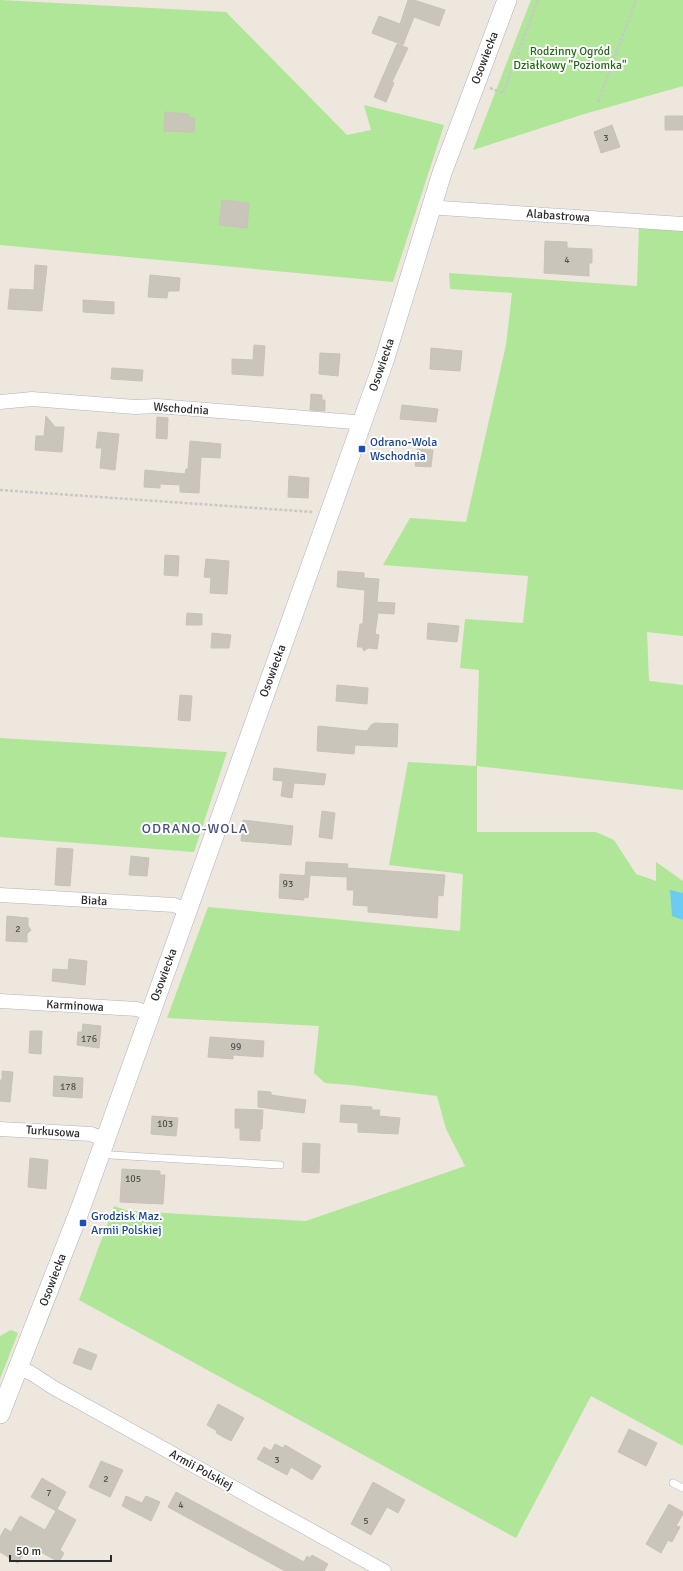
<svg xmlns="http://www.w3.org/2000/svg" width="683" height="1571" font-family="Signika,sans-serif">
	<rect width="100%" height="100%" fill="#ede7dd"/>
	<path fill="#afe697" d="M0 0 226 12 347 135 371 130 364 105 444 125 393 282 0 245Z
		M531 0H683V86L581 115 473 150Z
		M639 226 683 230V636L647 632 649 681 683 685V790L477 766V832H596L614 840 636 874 656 881V862L683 881V1446L591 1396 516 1538 79 1300 114 1206 129 1211 306 1221 465 1166 446 1129 437 1096 350 1085 325 1083 314 1073 319 1026 167 1018 208 907 460 931 463 874 389 865 408 762 476 766 479 670 460 668 465 619 523 623 528 576 383 565 410 518 466 522 506 345 512 293 450 289 449 273 637 286Z
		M0 738 227 752 194 852 0 837Z
		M78 1233 81 1234 43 1332 42 1329Z
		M11 1330 18 1333 0 1379V1336Z"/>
	<path fill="#6ccbf3" d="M670 890 683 893V920L672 916Z"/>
	<path fill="#c9c5bb" stroke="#c9c3b6" d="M408 0H414L445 10 439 26 414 17 403 45 372 33 379 16 400 24Z
		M397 44 408 48 392 82 394 83 386 102 374 97Z
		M165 112 189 114V117L195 118 194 132 164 131Z
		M665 116H683V130H665Z
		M612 125 620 147 601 153 594 132Z
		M222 200 249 203 247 228 219 225Z
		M545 241 567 242V248L592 249V263H589V276L544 273Z
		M35 265 47 266 42 311 8 309 10 289 34 290Z
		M150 275 180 278 179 291H168L167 298 148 297Z
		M83 300 114 302V314L83 312Z
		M254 345 265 346 263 376 232 374V359L253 360Z
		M431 348 462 351 460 371 430 369Z
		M320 353 340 354 338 376 319 374Z
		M112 368 143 370 142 381 111 379Z
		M311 394 322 395V400H325V411L310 410Z
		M402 405 438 409 436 422 400 419Z
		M46 416 55 427H64L62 452 35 450 36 436H44Z
		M157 417 168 418 167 439 156 438Z
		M98 432 119 434 115 470 100 468 102 448H96Z
		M190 441 221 444 220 458 201 457 199 493 180 492V485L160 484V488L144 487 145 470 185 474 186 469H188Z
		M417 449 433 450 431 467 415 466Z
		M289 476 309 478 308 498 288 497Z
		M165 555 179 556 178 576 164 575Z
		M206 559 229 561 227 594 210 593 211 578 204 577Z
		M338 571 364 573V578L379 579 377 602 395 603 394 614 378 613 375 634 379 635 377 649 368 648 364 651 362 647H357L360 624H363L365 590 337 587Z
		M187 613 202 614V625H186Z
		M428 623 459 626 457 642 427 639Z
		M212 633 231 635 229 648H211Z
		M337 685 368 688 367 704 336 701Z
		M180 695 192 696 190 721 178 720Z
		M375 723 398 724 397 747 355 745 354 754 317 751 318 726 367 731 371 725Z
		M274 768 326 774 324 785 294 783 292 798 281 796 283 781 273 780Z
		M322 811 335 813 332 839 319 837Z
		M243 820 293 826 291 845 241 841Z
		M57 848 73 849 70 886 55 885Z
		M131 856 149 858 147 876 129 875Z
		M306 862 348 864 347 868 445 875 443 896 438 895 437 918 368 912V906L353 905 354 890H347V877L305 875Z
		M280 874 310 876 308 898 304 897V900L279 898Z
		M7 916 28 918V926L31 930 27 934V942L6 941Z
		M69 959 87 961 85 985 52 981 53 969 68 970Z
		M83 1024 101 1026 99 1048 77 1045 78 1032H82Z
		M30 1031H42L41 1054 29 1053Z
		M210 1037 264 1041 263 1057 233 1055V1059L208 1057Z
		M2 1071 13 1072 10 1102 0 1101V1080H2Z
		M54 1076 83 1078 82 1098 53 1096Z
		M258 1091 271 1092V1095L306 1100 304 1113 258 1107Z
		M341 1105 372 1107V1110H380L379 1116 400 1118 398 1134 358 1132V1123L340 1122Z
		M235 1109 263 1110 262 1129H260V1141L240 1140V1128H235Z
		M152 1116 178 1118 176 1136 151 1134Z
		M303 1143 320 1144 319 1173 302 1172Z
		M30 1158 48 1160 46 1189 28 1187Z
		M122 1169 160 1171V1175H165L163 1204 120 1202Z
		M79 1348 97 1355 91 1370 73 1363Z
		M218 1404 244 1418 231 1441 216 1433 217 1431 207 1425Z
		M629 1429 657 1443 646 1466 618 1452Z
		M275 1444 283 1448 285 1445 321 1466 312 1480 291 1467 287 1475 257 1459 264 1447 271 1451Z
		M101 1461 123 1470 110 1497 89 1487Z
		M42 1478 66 1492 56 1511 31 1497Z
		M373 1482 405 1500 398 1513 387 1507 371 1535 351 1524Z
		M176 1492 304 1562 307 1556 310 1558 312 1555 328 1564 324 1571H285L168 1507Z
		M126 1496 142 1503 146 1496 160 1502 151 1521 122 1506Z
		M669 1504 683 1512V1514L676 1526 680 1527 672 1542 668 1540 661 1553 646 1544Z
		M57 1509 76 1520 60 1550 64 1553 59 1562 28 1545 18 1563 0 1552V1537L5 1528 11 1532 20 1516 45 1530Z"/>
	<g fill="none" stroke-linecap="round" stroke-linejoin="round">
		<g stroke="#b1b3bf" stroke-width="8">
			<path id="lane" d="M101 1152 111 1155 280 1165
				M673 1483 683 1488"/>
		</g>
		<g stroke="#b1b3bf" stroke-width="15">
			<path id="street" d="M432 206 441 208 683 224
				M0 402 32 399 135 407 157 406 354 422 361 426
				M0 895 174 905 187 910
				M0 1001 137 1009 150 1014
				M0 1129 91 1134 105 1140
				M19 1368 31 1373 54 1388 384 1571"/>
		</g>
		<g stroke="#b1b3bf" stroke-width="20">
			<path id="secondary" d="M0 1414 81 1207 107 1135 384 361 442 173 507 0"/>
		</g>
		<path stroke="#c8c8c8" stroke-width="2.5" stroke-dasharray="3 2" stroke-linecap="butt" d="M490 88 503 93 538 0
			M598 102 636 0
			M0 490 313 512"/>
		<use href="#lane" stroke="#fff" stroke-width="7"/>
		<use href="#street" stroke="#fff" stroke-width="14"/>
		<use href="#secondary" stroke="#fff" stroke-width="19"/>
	</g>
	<g fill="#1a4fb4" stroke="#fff" stroke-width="1.5">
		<rect x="358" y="445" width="8" height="8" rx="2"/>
		<rect x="79" y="1219" width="8" height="8" rx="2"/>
	</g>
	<g text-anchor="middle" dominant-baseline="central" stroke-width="4" stroke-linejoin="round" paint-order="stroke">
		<g font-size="10" fill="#52524f">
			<text x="606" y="138">3</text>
			<text x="567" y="260">4</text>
			<text x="288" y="884">93</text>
			<text x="18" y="929">2</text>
			<text x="89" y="1039">176</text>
			<text x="236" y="1047">99</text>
			<text x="68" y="1087">178</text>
			<text x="165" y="1124">103</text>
			<text x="133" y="1179">105</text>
			<text x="277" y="1460">3</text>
			<text x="106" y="1479">2</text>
			<text x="49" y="1493">7</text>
			<text x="181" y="1505">4</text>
			<text x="366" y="1521">5</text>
		</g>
		<g font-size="12" fill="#266b18" stroke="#fff">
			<text x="570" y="51">Rodzinny Ogród<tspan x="570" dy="14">Działkowy "Poziomka"</tspan></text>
		</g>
		<g font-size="12" fill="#2b2b2b" stroke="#fff">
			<text transform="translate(485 58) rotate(-69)">Osowiecka</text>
			<text transform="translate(558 216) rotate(4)">Alabastrowa</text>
			<text transform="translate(382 365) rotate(-71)">Osowiecka</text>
			<text transform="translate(181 409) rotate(4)">Wschodnia</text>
			<text transform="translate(273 671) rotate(-70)">Osowiecka</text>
			<text transform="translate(94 901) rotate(3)">Biała</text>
			<text transform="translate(164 975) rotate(-70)">Osowiecka</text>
			<text transform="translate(75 1006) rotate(3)">Karminowa</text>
			<text transform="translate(53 1132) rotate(4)">Turkusowa</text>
			<text transform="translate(53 1280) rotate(-69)">Osowiecka</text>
			<text transform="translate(201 1470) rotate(29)">Armii Polskiej</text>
		</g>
		<g font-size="12" fill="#164399" stroke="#fff" text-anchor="start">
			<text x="370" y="442">Odrano-Wola<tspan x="370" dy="14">Wschodnia</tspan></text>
			<text x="91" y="1216">Grodzisk Maz.<tspan x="91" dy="14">Armii Polskiej</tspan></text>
		</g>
		<g font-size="14" letter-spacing="1" fill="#49517e" stroke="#fff">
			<text x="195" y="828">ODRANO-WOLA</text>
		</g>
	</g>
	<path d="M10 1555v6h101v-6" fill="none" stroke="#2b2b2b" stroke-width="2"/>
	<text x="16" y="1555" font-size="12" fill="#2b2b2b" stroke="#ffffff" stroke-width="3" paint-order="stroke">50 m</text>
</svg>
